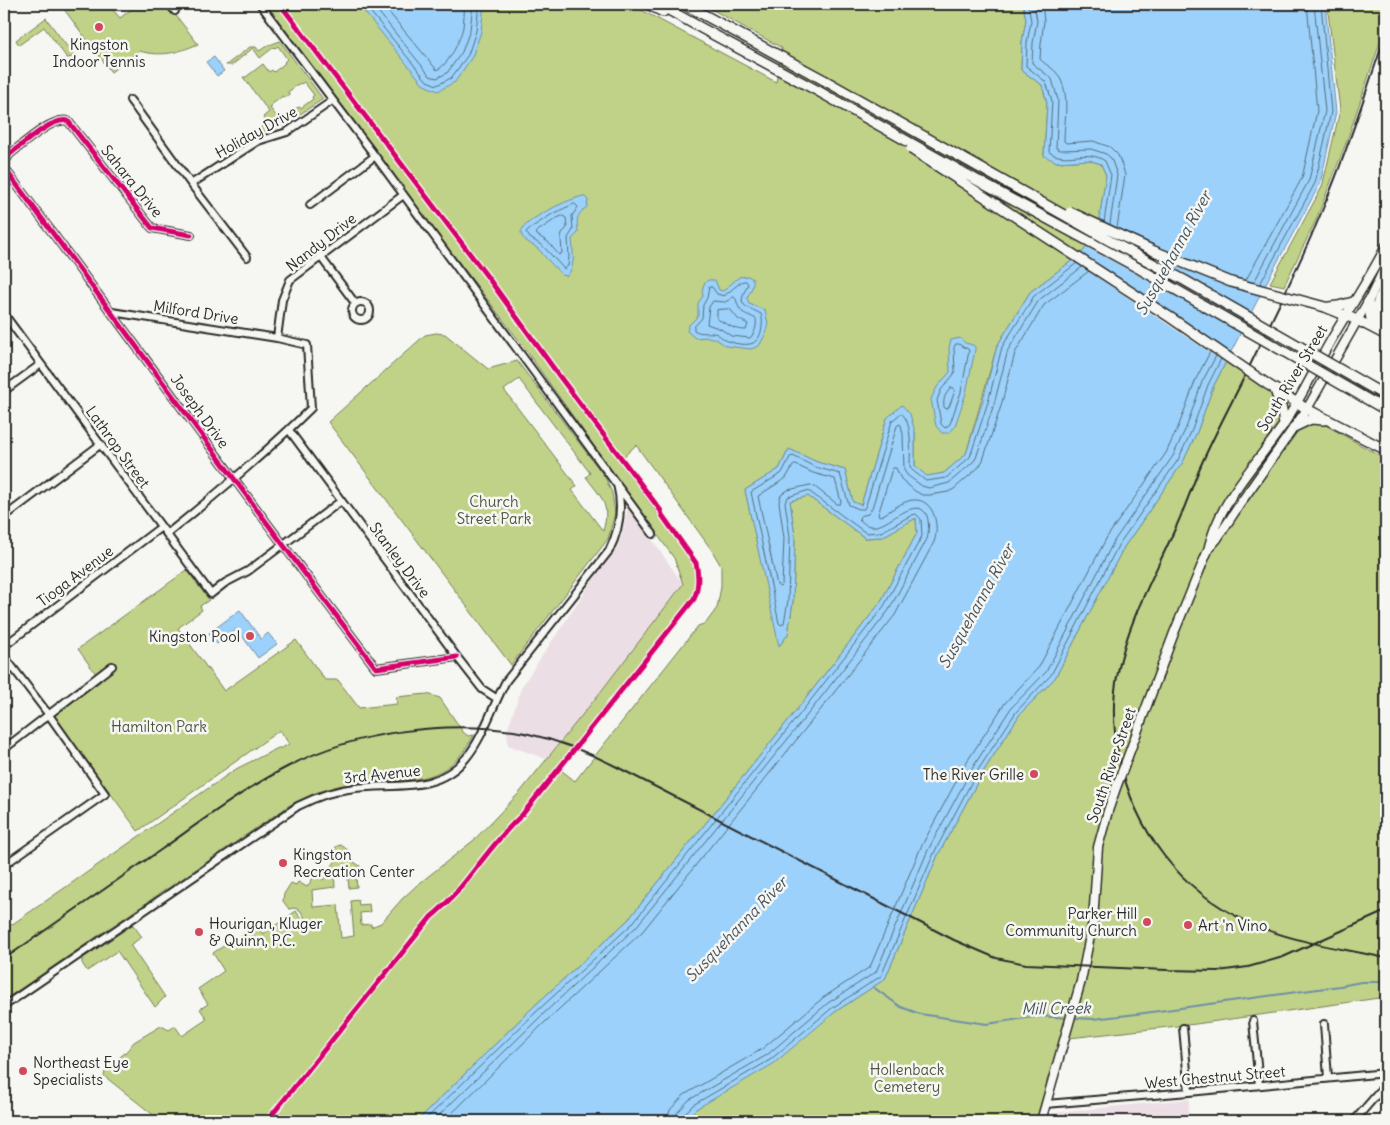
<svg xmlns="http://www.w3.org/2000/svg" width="1390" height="1125" font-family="Delius,sans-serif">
	<rect width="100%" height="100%" fill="#f6f6f2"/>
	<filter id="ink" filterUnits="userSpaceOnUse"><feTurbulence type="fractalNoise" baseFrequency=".02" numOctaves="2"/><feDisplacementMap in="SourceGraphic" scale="10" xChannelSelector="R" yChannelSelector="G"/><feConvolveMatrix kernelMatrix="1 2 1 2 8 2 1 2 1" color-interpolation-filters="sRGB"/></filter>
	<g filter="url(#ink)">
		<path fill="#ecdee5" d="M628 505 683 584 599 694 546 759 508 745 507 731 522 686 603 565 617 548 624 527Z
			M1189 1099 1188 1121H1049L1052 1113Z"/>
		<path fill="#c0d287" stroke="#767e59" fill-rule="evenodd" d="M60 4H108L120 18 137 5 136 4H167L198 44C177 53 162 57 139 51L111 72Z
			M266 4H630L776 82 782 48 702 4H1023L1026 20 1022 42 1021 70 1042 85 1047 103 1044 155 1057 162 1089 160 1101 164 1106 175 1097 234 1081 254 1030 292 997 346 966 454 944 473 927 477 915 466V432L887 418 861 505 853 502 845 470 817 462 789 449 779 469 745 490 780 645 788 634 793 601 795 537 790 501 808 496 865 538 882 537 916 518 917 533 880 603 803 702 628 920 531 1009 417 1121H161L104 1076 106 1068 125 1053 134 1042 161 1026 169 1030 175 1026 182 1036 207 1019 200 1009 208 1004 198 989 224 971 213 953 225 945 233 942 257 926 263 934 296 911 308 929 311 928 300 910 294 908 289 909 283 901 284 894 291 883 296 885 298 882 307 887 315 875 323 880 340 854 334 849 337 846 341 845 349 851 345 856 360 866V877L356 878 357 887 349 888 347 870 334 871 335 887 312 890 313 907 338 905 341 938 354 936 351 901 358 900 359 905 369 904 370 912 360 913 361 925 371 924V927L381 923 402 899 416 886 474 840 521 791 599 694 683 584 674 558 520 342 435 231 365 136ZM636 445 711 549 721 566V587L717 608 706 623 698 626 575 781 557 767 692 599C697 587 697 577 695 564L619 461Z
			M1327 4H1386V25L1346 143 1316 220 1284 286 1270 283 1322 187 1340 110Z
			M46 18 74 56V57L67 58 44 27 19 45 16 40Z
			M280 41 323 99 282 126 263 132 260 128 267 123 263 117 269 112 243 77H246L263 64 269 72 272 70 274 72 285 63 284 62 287 59 278 46 275 48 274 47 260 58 253 48 232 65H226L250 47H256L259 51 267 46ZM304 82 314 95 312 97 313 99 301 108 299 107 295 109 296 111 283 120 282 119 280 121 270 108 272 107 271 105 283 96 285 98 289 95 288 92 300 83 301 84Z
			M436 333 445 334 488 369 517 361 605 477 612 493 615 513 608 539 511 665 328 422 425 335ZM519 379 590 473 586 477C601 497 611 504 603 531L572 490 577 486 504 390Z
			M1226 362C1277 397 1331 429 1386 459V997L1196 1024 1060 1039 1036 1121H684L696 1109 835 1012 885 979 938 855 983 772 1020 714 1055 678 1124 547 1183 462 1197 432 1213 387Z
			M187 570 209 600 200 606 202 610 178 628 224 691 296 640 325 680H338L359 708 397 704 396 697 427 694 440 698 463 732 468 736 474 735C442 792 408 776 355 783 332 786 310 794 290 805L4 1000V930L236 769 278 748H282L289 744 280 730 138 831 54 716 101 681 78 649Z
			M132 925 134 926 142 937 130 945 165 997 155 1007 117 951 87 971 82 963V959Z"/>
		<path fill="#9bd1fa" stroke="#6e8fa7" d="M358 4H484L481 32 472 57 455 82 438 91 424 85Z
			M1023 4H1325L1336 112 1320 184 1272 272 1213 387 1197 432 1183 462 1124 547 1055 678 1020 714 983 772 938 855 885 979 835 1012 773 1064 696 1109 684 1121H417L531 1009 628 920 803 702 880 603 917 533 916 518 882 537 865 538 808 496 790 501 795 537 793 601 788 634 779 646 745 490 779 469 789 449 817 462 845 470 853 502 861 505 887 418 902 405 910 414 915 432V466L927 476 944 473 966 454 983 400 997 346 1030 292 1081 254 1097 234 1106 175 1101 164 1089 160 1057 162 1044 156 1047 103 1042 85 1021 70 1022 42 1026 20Z
			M214 57 224 71 217 76 206 62Z
			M584 196 588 200 587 207C575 216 577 219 578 233L572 239C573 252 576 266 567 276L562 275C557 269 551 264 546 258 543 255 541 251 538 249 533 244 522 241 521 233 520 221 573 197 584 196Z
			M748 276 753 279C754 286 750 292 747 298L749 304 765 310 768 324 765 335 759 346 751 349 726 346 716 339 708 337 695 338 687 331 689 325 698 316V303L703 296 702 290 704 284 708 280H715L719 290 723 291 739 277Z
			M960 338 965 343 973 345 975 347V350L966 393 955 426 953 429 948 433H942L936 426 931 399 937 387 950 372 949 347 951 340Z
			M240 610 261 639 268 633 277 644 258 658 237 629 217 644 209 633Z"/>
		<path fill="#f6f6f2" d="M1097 219 1144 243 1224 274 1267 286 1264 293 1211 278 1157 260 1253 313 1243 333 1161 287 1084 246 1095 232Z
			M1077 254 1232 355 1227 364 1070 259Z"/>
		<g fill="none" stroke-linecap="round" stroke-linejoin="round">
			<path stroke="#586d7e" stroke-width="1" d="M364 4 427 81 437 85 451 78 468 55 476 31 479 4
				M372 4 430 76 437 78 447 73 462 52 470 30 473 4
				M382 4 437 70C449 64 460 41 463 27 464 20 464 11 465 4
				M1028 4 1031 21 1027 43 1026 66 1046 82 1052 101 1049 152C1066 164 1086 148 1105 161L1111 175 1104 222
				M1034 4 1037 21 1033 43 1032 63 1052 79 1058 100 1056 148 1060 150 1091 149 1106 154 1111 158 1117 175 1110 224
				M1042 4 1044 21 1041 44 1040 59C1045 65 1054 68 1058 75 1071 94 1064 120 1064 141L1066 143 1093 141 1110 147 1118 155 1123 168 1125 175 1117 228
				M575 204 578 207 572 216 573 230 568 238 569 257 568 266 564 269 543 246 530 238 526 232 529 229 554 213Z
				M563 216 566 218 567 228 562 233 561 238 562 253 559 255 548 242 537 235 536 232 557 218Z
				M1246 280 1302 178 1317 111 1307 4
				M746 281 748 284C737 307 742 304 761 314 764 322 762 342 750 344 745 345 736 344 731 342 725 341 722 337 717 334 710 331 701 335 694 330V327L702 318 703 305 707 298 709 287H712L717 294 724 296 741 282Z
				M1254 282 1309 180 1325 111 1314 4
				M1260 284 1315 183 1331 112 1321 4
				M734 297 736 299C740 315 744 312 756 319 757 326 755 333 750 338L731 336 721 329 707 324 709 307 713 301 725 302Z
				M730 309 738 319 748 324 746 330C733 330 728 324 717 319V310Z
				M956 344H959L963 347 968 349 969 351 961 392 950 424 945 428 941 424 937 400 941 390 955 373 954 348Z
				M951 388H954L955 391 949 407 946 409 944 407C943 399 945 394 951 388Z
				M796 465 813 473 835 479 841 502 840 504H837L815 487 810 485 788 490 781 495 779 502 784 538 782 585 780 587 777 585 758 496 786 478 793 466Z
				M424 1121 535 1013 632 924 807 705 884 606 922 536 921 519 916 514 912 515 881 532 866 533 810 492 806 491 788 497 785 502 790 537 788 601 784 623 781 625 779 623 751 492 782 473 790 457 793 456 815 467 840 474 849 505 859 509H864L866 505 892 421 901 413C913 422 910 452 910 466L912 470 926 481 946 478 970 457 988 402 1002 347 1034 296 1077 263
				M433 1121 539 1018 636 927 812 709 889 610 927 539C929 532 929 522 927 516 918 494 889 525 876 526 868 527 864 524 859 519L860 516 868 514 872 508 897 426 899 424 901 425 903 434 904 470 907 475 922 486 929 488 949 483 973 462 976 458 994 404 1008 350 1039 300 1082 267
				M444 1121 544 1023 642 932 818 713 895 615 934 542C940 526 934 498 913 500 902 501 891 511 881 516L878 515 892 469 893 468H896L901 479 915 491 922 495H930L948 492 954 489 979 467 983 460 1001 406 1015 353 1044 305 1089 271
				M667 1121 670 1110 684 1095 762 1049 824 997 870 967 921 847 966 763 1005 703 1039 667 1107 537 1166 453 1179 425 1196 379 1210 352
				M675 1121 677 1113 689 1100 767 1055 828 1003 876 972 928 850 973 767 1011 708 1046 672 1114 541 1173 456 1186 428 1202 382 1216 356
				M681 1121 682 1116 693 1105 770 1060 832 1008 881 976 934 853 978 770 1016 712 1051 675 1119 544 1178 460 1192 430 1208 385 1221 359"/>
			<path stroke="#6e8fa7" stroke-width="2" d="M873 987 901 1007 920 1014 987 1024 1039 1016 1069 1018
				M1074 1018 1093 1019 1137 1014 1340 986 1361 982H1386"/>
			<g stroke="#2b2b2b" stroke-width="10">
				<path id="minor" d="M169 4 175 11
					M260 4 375 156 653 534
					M130 100 191 184 247 257
					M191 184 258 141 287 132 332 101
					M310 205 375 156
					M191 235 152 228 68 121C52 117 23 144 10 154L6 160 5 169C129 335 250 503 376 668L457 657
					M320 256 355 303
					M352 311a9 9 0 1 1 18 0a9 9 0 1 1-18 0Z
					M112 312 277 338
					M4 314 211 594 225 583 248 571 341 501
					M4 391 41 364
					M289 430 457 657 482 689 496 698
					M4 517 101 444
					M167 534C217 494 265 454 311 408L307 345 277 338 282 300 290 280 402 196
					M4 646 161 527
					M4 656 49 715 105 794 4 865
					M4 749 112 666
					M4 1006 298 806C316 797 335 790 355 788 396 783 436 794 466 758 483 738 493 705 506 681L609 551C620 529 623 507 617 484
					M1253 1021 1259 1085
					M1324 1024 1328 1078
					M1183 1028 1189 1092
					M1046 1104 1189 1092 1386 1073
					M1354 1121 1386 1084"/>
			</g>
			<g stroke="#2b2b2b" stroke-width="11">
				<path id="major" d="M1209 548 1217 539 1244 498 1307 409 1370 298 1386 265
					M1124 767 1174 633 1208 550C1219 501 1254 467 1282 427 1298 403 1311 377 1325 351 1344 316 1368 282 1386 246
					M1041 1121 1081 981 1093 921 1098 847 1108 811 1117 785"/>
			</g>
			<g stroke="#2b2b2b" stroke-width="12">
				<path id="highway" d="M647 4 663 12
					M658 4 703 29 818 91
					M684 4 824 80
					M1386 289C1375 300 1373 315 1386 324
					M1368 302 1371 319 1384 328
					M1325 307 1357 320 1386 335
					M1329 307 1338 306 1353 302
					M1267 384 1307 409 1386 450
					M1275 390 1282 410 1284 424
					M1294 427 1311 419 1324 420"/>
			</g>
			<use href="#minor" stroke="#f6f6f2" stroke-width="6"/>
			<use href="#major" stroke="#f6f6f2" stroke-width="8"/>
			<use href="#highway" stroke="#f6f6f2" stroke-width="9"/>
			<path stroke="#2b2b2b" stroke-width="2" d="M1386 34C1366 90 1349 147 1326 201 1305 254 1279 305 1254 357 1237 393 1217 429 1201 465 1192 486 1185 508 1175 529 1154 576 1128 621 1118 672 1112 699 1113 729 1119 757 1135 831 1179 890 1248 922 1291 942 1340 948 1386 958
				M4 959C57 922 109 886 162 849 203 820 244 789 289 766 356 731 450 719 525 733 557 740 588 752 617 767L954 940 996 958 1026 964 1167 970 1218 971 1248 967 1283 957 1386 911"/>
			<g stroke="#2b2b2b" stroke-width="11" stroke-linecap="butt">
				<path id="major-bridge" d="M1117 785 1124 767"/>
			</g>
			<g stroke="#2b2b2b" stroke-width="12" stroke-linecap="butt">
				<path id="highway-bridge" d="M824 80 1110 241 1184 280 1386 396
					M818 91 989 187 1140 269 1386 410
					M911 149 1171 318 1267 384
					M1070 212 1154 251 1231 282 1325 307"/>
			</g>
			<use href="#major-bridge" stroke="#f6f6f2" stroke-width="8"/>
			<use href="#highway-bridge" stroke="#f6f6f2" stroke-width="9"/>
			<g stroke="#f6f6f2" stroke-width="8">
				<path id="cycleway" d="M191 235 152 228 68 121C52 117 23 144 10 154L6 160 5 169C129 335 250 503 376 668L457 657
					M267 1121 431 917C467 888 488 845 522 815L694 599C699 587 699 576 696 563L662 515 661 511 560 377 489 279 280 4"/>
			</g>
			<use href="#cycleway" stroke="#d6006c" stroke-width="5"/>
		</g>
	</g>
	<g fill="#d1495b" stroke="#f6f6f2" stroke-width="2">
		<circle cx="99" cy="27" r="5"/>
		<circle cx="250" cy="636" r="5"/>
		<circle cx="1034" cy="774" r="5"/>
		<circle cx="283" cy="863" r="5"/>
		<circle cx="1147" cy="922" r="5"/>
		<circle cx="1188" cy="925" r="5"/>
		<circle cx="199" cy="932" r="5"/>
		<circle cx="23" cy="1071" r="5"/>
	</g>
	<g text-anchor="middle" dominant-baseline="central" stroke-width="5" stroke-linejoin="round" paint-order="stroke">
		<g font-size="15" fill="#2b2b2b" stroke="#f6f6f2" text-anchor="start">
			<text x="99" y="44" text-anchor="middle">Kingston<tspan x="99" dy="17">Indoor Tennis</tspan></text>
			<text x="240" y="636" text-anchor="end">Kingston Pool</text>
			<text x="1024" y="774" text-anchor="end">The River Grille</text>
			<text x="293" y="854">Kingston<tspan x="293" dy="17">Recreation Center</tspan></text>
			<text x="1137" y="913" text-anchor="end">Parker Hill<tspan x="1137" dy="17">Community Church</tspan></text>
			<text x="209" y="923">Hourigan, Kluger<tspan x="209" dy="17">&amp; Quinn, P.C.</tspan></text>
			<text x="1198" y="925">Art 'n Vino</text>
			<text x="33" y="1062">Northeast Eye<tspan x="33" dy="17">Specialists</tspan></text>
		</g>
		<g font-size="15" fill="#2b2b2b" stroke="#f6f6f2">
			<text transform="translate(256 132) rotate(-29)">Holiday Drive</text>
			<text transform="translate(132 181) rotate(51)">Sahara Drive</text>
			<text transform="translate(321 242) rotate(-38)">Nandy Drive</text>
			<text transform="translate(196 312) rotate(9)">Milford Drive</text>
			<text transform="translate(1292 378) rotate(-59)">South River Street</text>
			<text transform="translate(200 411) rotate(54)">Joseph Drive</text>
			<text transform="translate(118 447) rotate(54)">Lathrop Street</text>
			<text transform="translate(400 560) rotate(53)">Stanley Drive</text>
			<text transform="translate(75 576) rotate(-37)">Tioga Avenue</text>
			<text transform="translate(1111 765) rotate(-71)">South River Street</text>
			<text transform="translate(382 774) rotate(-6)">3rd Avenue</text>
			<text transform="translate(1215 1077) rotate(-5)">West Chestnut Street</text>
		</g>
		<g font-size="15" fill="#505542" stroke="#f6f6f2">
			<text x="494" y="501">Church<tspan x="494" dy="17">Street Park</tspan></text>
			<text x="159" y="726">Hamilton Park</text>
			<text x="907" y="1069">Hollenback<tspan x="907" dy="17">Cemetery</tspan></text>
		</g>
		<g font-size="16" font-style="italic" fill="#47545f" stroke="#f6f6f2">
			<text transform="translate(1173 253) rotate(-61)">Susquehanna River</text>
			<text transform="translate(976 606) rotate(-61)">Susquehanna River</text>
			<text transform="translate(736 929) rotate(-46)">Susquehanna River</text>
			<text transform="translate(1056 1008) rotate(-1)">Mill Creek</text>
		</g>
	</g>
	<rect width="1390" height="1125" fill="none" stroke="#f6f6f2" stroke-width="20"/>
	<rect x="10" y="10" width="1370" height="1105" fill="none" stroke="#2b2b2b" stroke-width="2" filter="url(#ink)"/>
</svg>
